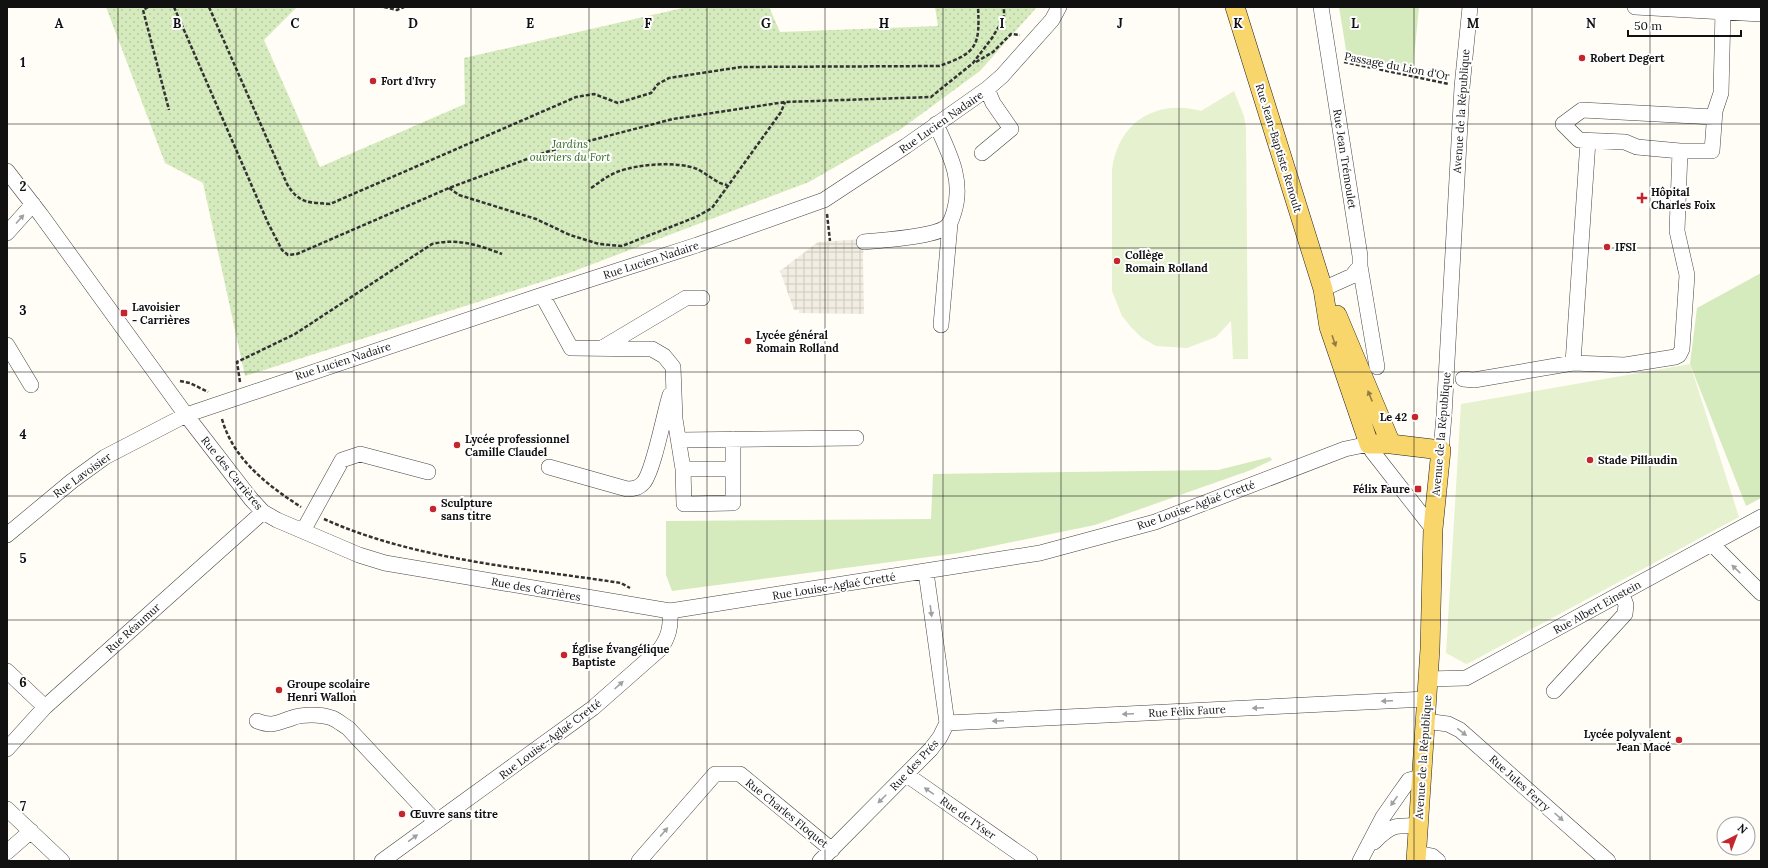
<svg xmlns="http://www.w3.org/2000/svg" width="1768" height="868" font-family="Lora,serif">
	<defs>
		<pattern id="garden-dots" width="8" height="8" patternUnits="userSpaceOnUse"><rect width="8" height="8" fill="#d5ebbd"/><path d="M2 2h.1M6 6h.1" fill="none" stroke="#b6c8a1" stroke-width="1.8" stroke-linecap="round"/></pattern>
		<pattern id="plaza-grid" width="8" height="8" patternUnits="userSpaceOnUse"><rect width="8" height="8" fill="#f1ede2"/><path d="M0 4h8M4 0v8" fill="none" stroke="#cecac1"/></pattern>
	</defs>
	<rect width="100%" height="100%" fill="#fffdf5"/>
	<path fill="#d5ebbd" d="M1339 7H1419L1413 68 1347 56Z
		M1761 273V498L1746 506 1690 364 1697 308Z
		M1270 457 1272 460 1251 470 1095 525 959 553 672 591 666 575V521L931 519 933 474 1218 470Z"/>
	<path fill="url(#garden-dots)" d="M106 7H297L264 40 320 167 465 104 464 58 687 7H769L780 32 938 26 935 7H1037L980 71 901 129 809 182 569 273 245 376 203 183 165 163Z"/>
	<path fill="#e6f2cf" d="M1234 91 1244 116 1246 128 1248 359H1233L1231 321 1216 337 1187 348 1156 346 1142 338 1130 326 1122 316 1112 291V170C1118 122 1156 99 1201 111Z
		M1690 364 1739 517 1471 662 1466 664 1446 653 1461 404Z"/>
	<path fill="url(#plaza-grid)" d="M864 239 863 260 864 314 799 313V310H794L780 271 818 242Z"/>
	<g fill="none" stroke-linecap="round" stroke-linejoin="round">
		<g stroke="#444" stroke-width="16">
			<path id="minor" d="M1321 7 1360 256V266L1377 367
				M1635 7 1761 14
				M1680 151 1637 147 1625 142 1579 140 1563 124 1582 110 1714 117
				M982 153 1011 129 993 103 987 89
				M7 171 41 215 186 415 251 499 263 512 277 520 359 555 385 563 670 611 1040 553 1155 522 1345 449 1369 444
				M7 233 33 204
				M864 242C883 240 931 237 945 228 951 224 952 218 954 212 964 180 949 153 936 124
				M1323 289 1352 276 1360 266
				M542 295 571 348 652 349 664 356 673 367 675 419 683 469 684 504 733 503V469H683
				M941 325 950 224
				M7 345 31 385
				M602 348 686 298H702
				M1573 363 1588 141
				M1463 379 1474 380 1573 363 1625 365 1675 357 1679 355 1682 349 1687 275 1677 231 1680 151H1712L1715 111 1721 93 1723 11
				M733 439V469
				M679 440 856 438
				M1441 450 1444 416 1462 87 1470 7
				M1372 451 1433 529
				M549 467 627 489C634 489 639 488 644 482 654 469 664 414 670 395
				M303 531 342 460 360 454 428 472
				M7 535 72 481 105 457 186 415 542 295 697 245 824 200 906 146 987 89 1002 76 1052 20 1059 7
				M1712 544 1761 593
				M7 671 45 707
				M1428 679 1466 678 1761 517
				M1554 691 1625 614 1626 605 1622 594
				M257 721C273 727 276 723 292 718 302 714 321 714 332 718 337 720 343 725 348 728L436 822
				M1425 721 1448 724 1460 730 1608 861
				M947 723 1426 699
				M7 749 45 707 263 512
				M907 775 1030 861
				M7 809 62 861
				M1374 842C1391 825 1395 825 1418 826
				M7 852 31 831
				M1417 853 1432 856 1438 861
				M382 861 593 708 660 649C669 637 671 626 670 611
				M639 861 715 774H740L832 850
				M820 861 931 749 940 737 947 723 926 572
				M1360 861 1383 817 1399 794 1409 780 1421 777"/>
		</g>
		<g stroke="#222" stroke-width="20">
			<path id="major" d="M1235 7 1323 289 1329 327 1369 444H1391L1441 450 1433 529 1430 649 1416 861
				M1337 315 1391 444"/>
		</g>
		<path stroke="#333" stroke-width="2.5" stroke-dasharray="4 2" stroke-linecap="butt" d="M148 7 143 10 169 110
			M174 7 268 223 282 250 288 255 297 254 449 188 546 152 673 119 785 102 931 97 973 63 992 38 1004 18V7
			M209 7 287 184C299 204 308 202 330 204L576 97 594 94 618 103 651 93 658 84 669 78 741 67 939 66C977 53 980 46 978 7
			M384 7 397 10 404 7
			M976 62 993 52 1011 34 1020 35
			M1344 62 1449 84
			M449 188 459 195 536 219 570 235 599 244 622 246 696 217 712 208 781 112 785 102
			M591 188C600 182 607 176 617 172 637 164 678 161 697 169 708 174 715 183 727 185
			M827 214 830 241
			M180 381 190 383 208 392
			M240 382 237 362 295 334 432 244C458 238 478 245 502 254
			M222 419C233 459 267 485 301 507
			M324 519C415 560 523 568 621 583L630 588"/>
		<use href="#minor" stroke="#fff" stroke-width="15"/>
		<use href="#major" stroke="#f9d66b" stroke-width="19"/>
	</g>
	<defs><path id="oneway-solid" d="M-6-.8H1V-3.2L6.5 0L1 3.2V.8H-6Z"/></defs>
	<g fill="#a0a0a0">
		<use href="#oneway-solid" transform="translate(20 219) rotate(-48)"/>
		<use href="#oneway-solid" transform="translate(1736 569) rotate(-137)"/>
		<use href="#oneway-solid" transform="translate(931 611) rotate(82)"/>
		<use href="#oneway-solid" transform="translate(619 685) rotate(-42)"/>
		<use href="#oneway-solid" transform="translate(1387 701) rotate(177)"/>
		<use href="#oneway-solid" transform="translate(1258 708) rotate(177)"/>
		<use href="#oneway-solid" transform="translate(1128 714) rotate(177)"/>
		<use href="#oneway-solid" transform="translate(998 721) rotate(177)"/>
		<use href="#oneway-solid" transform="translate(1462 732) rotate(37)"/>
		<use href="#oneway-solid" transform="translate(929 791) rotate(-145)"/>
		<use href="#oneway-solid" transform="translate(882 799) rotate(135)"/>
		<use href="#oneway-solid" transform="translate(1394 801) rotate(125)"/>
		<use href="#oneway-solid" transform="translate(1559 817) rotate(42)"/>
		<use href="#oneway-solid" transform="translate(664 832) rotate(-49)"/>
		<use href="#oneway-solid" transform="translate(413 838) rotate(-36)"/>
	</g>
	<g fill="#917d42">
		<use href="#oneway-solid" transform="translate(1334 341) rotate(71)"/>
		<use href="#oneway-solid" transform="translate(1370 396) rotate(-112)"/>
	</g>
	<path fill="none" stroke="#111" stroke-width="1" stroke-opacity="0.55" d="M118 7V861M236 7V861M354 7V861M471 7V861M589 7V861M707 7V861M825 7V861M943 7V861M1061 7V861M1179 7V861M1297 7V861M1414 7V861M1532 7V861M1650 7V861M7 124H1761M7 248H1761M7 372H1761M7 496H1761M7 620H1761M7 744H1761"/>
	<g fill="#c4262e" stroke="#fff" stroke-width="1.5">
		<circle cx="1582" cy="58" r="4"/>
		<circle cx="373" cy="81" r="4"/>
		<path d="M1640 192h4v4h4v4h-4v4h-4v-4h-4v-4h4z"/>
		<circle cx="1607" cy="247" r="4"/>
		<circle cx="1117" cy="261" r="4"/>
		<rect x="120" y="309" width="8" height="8" rx="2"/>
		<circle cx="748" cy="341" r="4"/>
		<circle cx="1415" cy="417" r="4"/>
		<circle cx="457" cy="445" r="4"/>
		<circle cx="1590" cy="460" r="4"/>
		<rect x="1414" y="485" width="8" height="8" rx="2"/>
		<circle cx="433" cy="509" r="4"/>
		<circle cx="564" cy="655" r="4"/>
		<circle cx="279" cy="690" r="4"/>
		<circle cx="1679" cy="740" r="4"/>
		<circle cx="402" cy="814" r="4"/>
	</g>
	<g text-anchor="middle" dominant-baseline="central" stroke-width="4" stroke-linejoin="round" paint-order="stroke">
		<g font-size="11" font-weight="bold" fill="#111" stroke="#fff" text-anchor="start">
			<text x="1590" y="58">Robert Degert</text>
			<text x="381" y="81">Fort d'Ivry</text>
			<text x="1651" y="192">Hôpital<tspan x="1651" dy="13">Charles Foix</tspan></text>
			<text x="1615" y="247">IFSI</text>
			<text x="1125" y="255">Collège<tspan x="1125" dy="13">Romain Rolland</tspan></text>
			<text x="132" y="307">Lavoisier<tspan x="132" dy="13">- Carrières</tspan></text>
			<text x="756" y="335">Lycée général<tspan x="756" dy="13">Romain Rolland</tspan></text>
			<text x="1407" y="417" text-anchor="end">Le 42</text>
			<text x="465" y="439">Lycée professionnel<tspan x="465" dy="13">Camille Claudel</tspan></text>
			<text x="1598" y="460">Stade Pillaudin</text>
			<text x="1410" y="489" text-anchor="end">Félix Faure</text>
			<text x="441" y="503">Sculpture<tspan x="441" dy="13">sans titre</tspan></text>
			<text x="572" y="649">Église Évangélique<tspan x="572" dy="13">Baptiste</tspan></text>
			<text x="287" y="684">Groupe scolaire<tspan x="287" dy="13">Henri Wallon</tspan></text>
			<text x="1671" y="734" text-anchor="end">Lycée polyvalent<tspan x="1671" dy="13">Jean Macé</tspan></text>
			<text x="410" y="814">Œuvre sans titre</text>
		</g>
		<g font-size="11" fill="#111" stroke="#fff">
			<text transform="translate(1397 66) rotate(11)">Passage du Lion d'Or</text>
			<text transform="translate(1461 111) rotate(-86)">Avenue de la République</text>
			<text transform="translate(941 122) rotate(-35)">Rue Lucien Nadaire</text>
			<text transform="translate(1279 148) rotate(73)">Rue Jean-Baptiste Renoult</text>
			<text transform="translate(1345 159) rotate(81)">Rue Jean Trémoulet</text>
			<text transform="translate(651 260) rotate(-18)">Rue Lucien Nadaire</text>
			<text transform="translate(343 361) rotate(-18)">Rue Lucien Nadaire</text>
			<text transform="translate(1441 434) rotate(-85)">Avenue de la République</text>
			<text transform="translate(232 473) rotate(51)">Rue des Carrières</text>
			<text transform="translate(82 475) rotate(-36)">Rue Lavoisier</text>
			<text transform="translate(1196 505) rotate(-20)">Rue Louise-Aglaé Cretté</text>
			<text transform="translate(834 586) rotate(-9)">Rue Louise-Aglaé Cretté</text>
			<text transform="translate(536 589) rotate(10)">Rue des Carrières</text>
			<text transform="translate(1597 607) rotate(-29)">Rue Albert Einstein</text>
			<text transform="translate(133 628) rotate(-42)">Rue Réaumur</text>
			<text transform="translate(1187 711) rotate(-3)">Rue Félix Faure</text>
			<text transform="translate(550 739) rotate(-37)">Rue Louise-Aglaé Cretté</text>
			<text transform="translate(1423 757) rotate(-86)">Avenue de la République</text>
			<text transform="translate(914 765) rotate(-47)">Rue des Prés</text>
			<text transform="translate(1520 783) rotate(42)">Rue Jules Ferry</text>
			<text transform="translate(787 813) rotate(39)">Rue Charles Floquet</text>
			<text transform="translate(968 818) rotate(35)">Rue de l'Yser</text>
		</g>
		<g font-size="11" font-style="italic" fill="#2f6b1f" stroke="#fff">
			<text x="570" y="144">Jardins<tspan x="570" dy="13">ouvriers du Fort</tspan></text>
		</g>
	</g>
	<g font-size="13" text-anchor="middle" font-weight="bold" fill="#111" stroke="#fff" stroke-width="4" stroke-linejoin="round" paint-order="stroke">
		<text x="59" y="28">A</text>
		<text x="177" y="28">B</text>
		<text x="295" y="28">C</text>
		<text x="413" y="28">D</text>
		<text x="530" y="28">E</text>
		<text x="648" y="28">F</text>
		<text x="766" y="28">G</text>
		<text x="884" y="28">H</text>
		<text x="1002" y="28">I</text>
		<text x="1120" y="28">J</text>
		<text x="1238" y="28">K</text>
		<text x="1355" y="28">L</text>
		<text x="1473" y="28">M</text>
		<text x="1591" y="28">N</text>
		<text x="23" y="67">1</text>
		<text x="23" y="191">2</text>
		<text x="23" y="315">3</text>
		<text x="23" y="439">4</text>
		<text x="23" y="563">5</text>
		<text x="23" y="687">6</text>
		<text x="23" y="811">7</text>
	</g>
	<rect width="1768" height="868" fill="none" stroke="#111111" stroke-width="16"/>
	<g transform="translate(1736 836) rotate(42)"><circle r="19" fill="#ffffff" stroke="#a0a0a0"/>
	<path d="M0-3L7 15L0 10L-7 15Z" fill="#c4262e"/>
	<text y="-6" font-size="11" font-weight="bold" text-anchor="middle" fill="#111111">N</text>
	</g>
	<path d="M1628 30v6h113v-6" fill="none" stroke="#111111" stroke-width="2"/>
	<text x="1634" y="30" font-size="12" fill="#111111" stroke="#ffffff" stroke-width="3" paint-order="stroke">50 m</text>
</svg>
